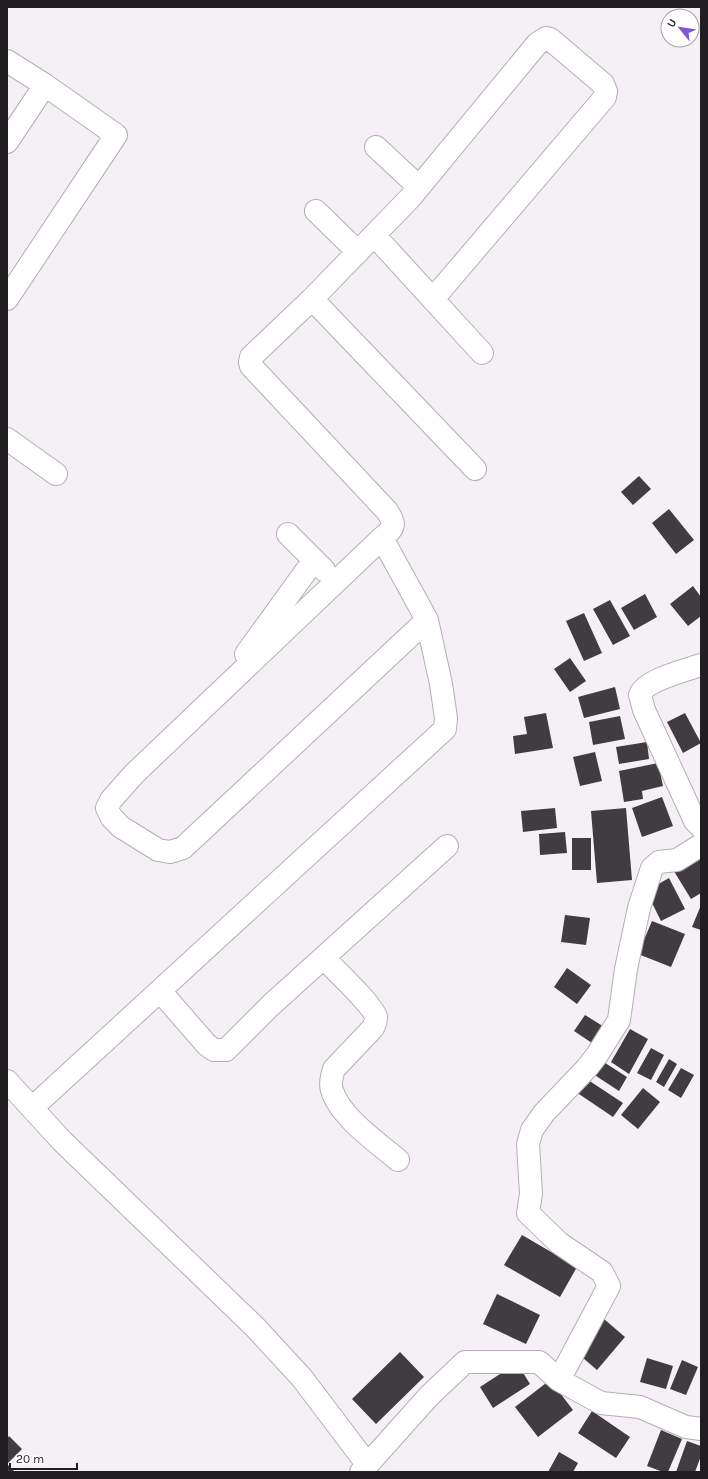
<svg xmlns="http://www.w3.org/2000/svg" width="708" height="1479" font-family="Karla,sans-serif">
	<rect width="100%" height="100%" fill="#f5f0f6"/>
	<path fill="#403c40" d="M639 476 651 489 633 505 621 492Z
		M669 509 694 540 676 554 652 523Z
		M693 586 701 597V616L688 626 670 604Z
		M645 594 657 617 634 630 621 608Z
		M610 600 630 636 613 645 593 609Z
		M584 613 602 653 584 661 566 621Z
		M570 658 586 681 570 692 554 669Z
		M615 687 620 709 584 718 578 697Z
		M546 713 553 748 515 754 513 736 527 734 524 717Z
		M685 713 701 743 683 753 667 722Z
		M620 716 625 739 593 745 589 722Z
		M647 742 649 759 619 764 616 747Z
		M595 752 602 781 580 786 573 757Z
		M658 763 663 786 642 791 643 799 624 802 619 771Z
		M662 797 673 826 642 837 632 808Z
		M555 808 557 828 523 832 521 811Z
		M626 808 632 880 597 883 591 811Z
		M565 832 567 853 540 855 539 834Z
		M572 838H591V870H572Z
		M701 851V893L691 899 672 868Z
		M669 878 685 909 661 921 646 891Z
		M701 905V930L692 927Z
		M565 915 590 918 586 945 561 942Z
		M652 921 685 934 671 967 638 954Z
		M567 968 591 985 577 1004 554 987Z
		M585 1015 606 1028 595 1045 574 1031Z
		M630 1029 648 1039 629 1074 611 1062Z
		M651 1048 664 1055 651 1080 637 1073Z
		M599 1059 627 1077 619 1091 590 1072Z
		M669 1059 677 1064 664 1087 656 1082Z
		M681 1068 694 1075 681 1098 668 1090Z
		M582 1076 623 1103 613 1117 573 1090Z
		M643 1088 660 1102 638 1129 621 1115Z
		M522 1235 577 1267 560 1297 504 1265Z
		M497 1294 540 1315 526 1344 483 1324Z
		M604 1319 625 1337 597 1370 576 1352Z
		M400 1352 424 1377 376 1424 352 1399Z
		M647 1358 673 1366 666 1389 640 1382Z
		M682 1360 698 1367 686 1395 670 1389Z
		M517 1363 530 1384 493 1408 480 1387Z
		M550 1380 573 1410 538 1437 515 1407Z
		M592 1411 630 1437 616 1458 578 1433Z
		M661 1430 682 1439 668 1472H663L647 1466Z
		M9 1436 22 1449 7 1464 15 1472H7V1439Z
		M687 1441 701 1446V1456L695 1472H676Z
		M559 1452 578 1463 573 1472H548Z"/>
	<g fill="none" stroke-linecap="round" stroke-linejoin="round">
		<g stroke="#b3afb4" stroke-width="24">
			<path id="minor" d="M7 61 45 85 116 135 7 299
				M7 142 45 85
				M376 147 419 187
				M316 211 358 252
				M374 235 482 353
				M312 299 475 469
				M7 439 56 474
				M288 534 324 570
				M382 538 134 774 111 800 107 808 112 818 121 827 158 850 170 852 183 848 427 620
				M246 654 314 560
				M701 665C686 670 645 680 640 695L644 710 695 821 701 827
				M324 958C334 969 373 1005 376 1017 377 1021 374 1025 373 1028L334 1069C332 1075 330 1084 332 1090 339 1116 378 1143 398 1160
				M160 991 207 1045 214 1050H226L271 1005 447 846
				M7 1081 62 1141 255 1327 302 1378 367 1464
				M32 1108 445 729 446 718 441 684 427 620 382 538C395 527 396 525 387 511L251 366 250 362 251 357 312 299 410 198 537 44 546 38 550 39 603 84 606 91 605 97 433 299
				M559 1380 609 1286 602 1272 559 1243 528 1213 531 1194 528 1144 532 1130 544 1113 587 1068 597 1055 619 1020 626 969 639 908 652 868 659 862 677 860 701 845
				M361 1472 429 1396 465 1362H539L559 1380 601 1403 640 1407 686 1427 701 1429"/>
		</g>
		<use href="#minor" stroke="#fff" stroke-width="22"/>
	</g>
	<rect width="708" height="1479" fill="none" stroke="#201e20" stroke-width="16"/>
	<g transform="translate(680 28) rotate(300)"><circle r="19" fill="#ffffff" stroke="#a6a5a6"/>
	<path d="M0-3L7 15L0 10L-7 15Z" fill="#7f59d3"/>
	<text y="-6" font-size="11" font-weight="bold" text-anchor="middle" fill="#201e20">U</text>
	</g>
	<path d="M10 1463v6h67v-6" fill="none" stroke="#201e20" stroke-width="2"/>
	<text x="16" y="1463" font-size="12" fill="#201e20" stroke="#ffffff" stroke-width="3" paint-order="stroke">20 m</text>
</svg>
